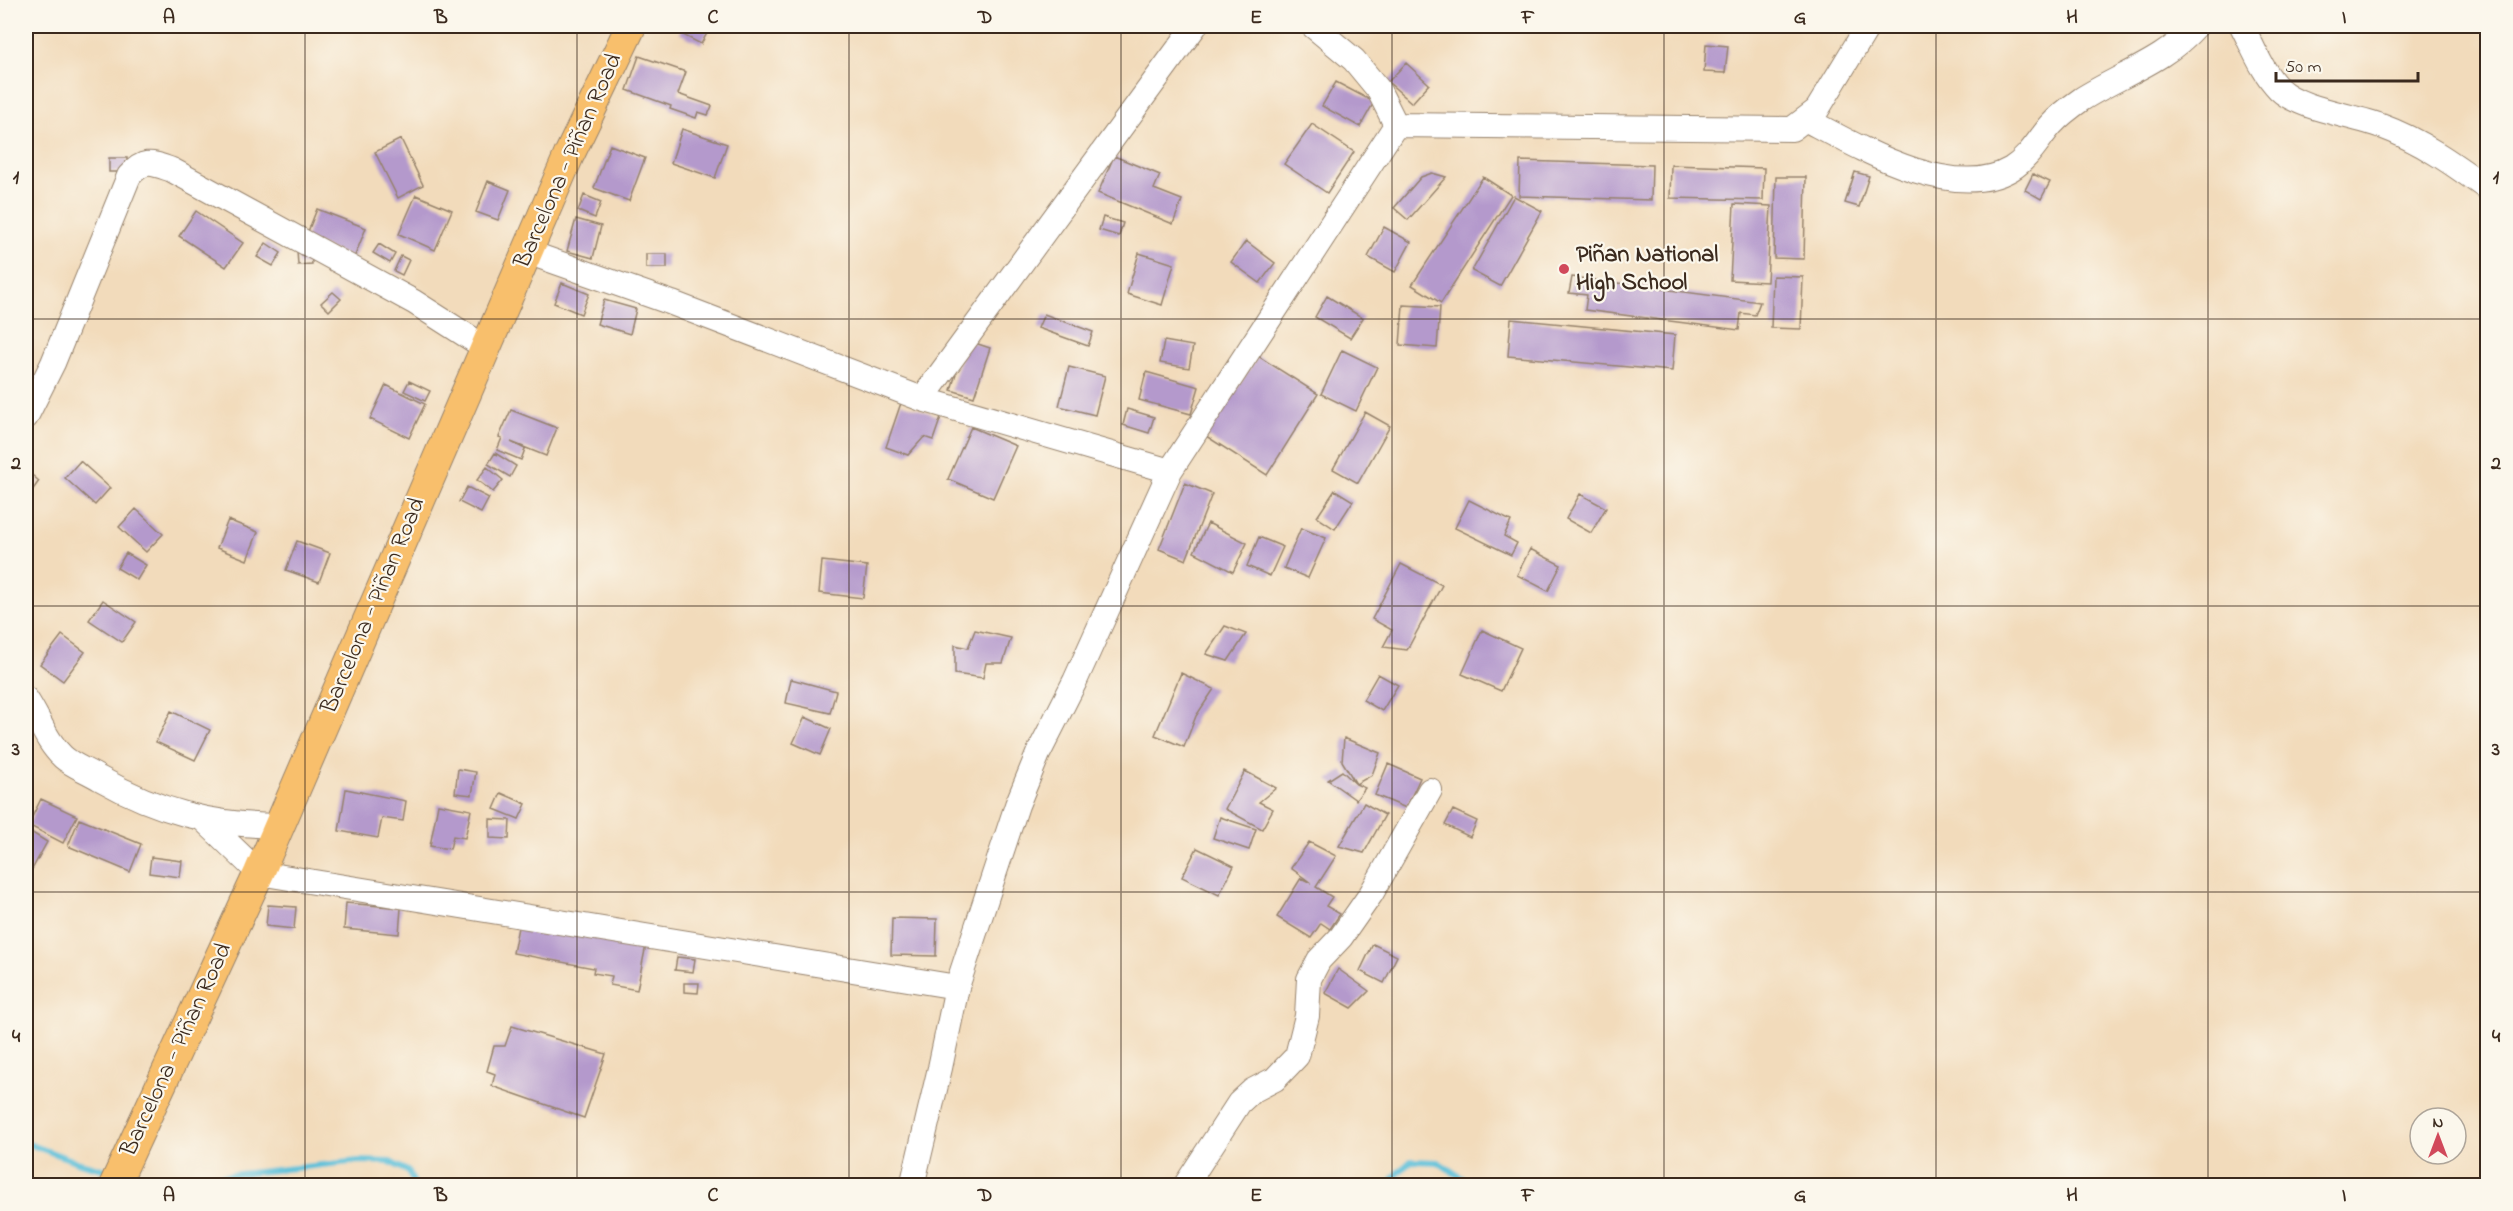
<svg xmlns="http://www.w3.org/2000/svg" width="2513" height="1211" font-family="'Indie Flower',sans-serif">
	<rect width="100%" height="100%" fill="#fbf7ec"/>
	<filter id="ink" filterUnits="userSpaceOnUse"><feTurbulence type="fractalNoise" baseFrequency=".0167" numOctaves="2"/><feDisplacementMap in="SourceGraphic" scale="12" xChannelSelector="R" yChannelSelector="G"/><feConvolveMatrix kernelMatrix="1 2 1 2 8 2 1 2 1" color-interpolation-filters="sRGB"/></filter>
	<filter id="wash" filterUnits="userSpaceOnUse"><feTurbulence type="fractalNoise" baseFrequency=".008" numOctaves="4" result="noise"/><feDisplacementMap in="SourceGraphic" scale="24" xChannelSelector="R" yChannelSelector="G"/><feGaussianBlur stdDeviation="1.35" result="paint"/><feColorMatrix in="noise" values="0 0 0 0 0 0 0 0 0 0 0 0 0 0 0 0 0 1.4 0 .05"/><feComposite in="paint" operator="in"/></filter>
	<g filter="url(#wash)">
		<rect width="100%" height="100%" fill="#f2dbbb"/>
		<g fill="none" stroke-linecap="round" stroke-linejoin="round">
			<path stroke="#5bc0d9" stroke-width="6" d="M26 1143 80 1163 113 1172
				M129 1176 152 1182 185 1180 359 1161 390 1162 409 1172 415 1186
				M1393 1186V1178L1411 1161 1438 1162 1474 1186"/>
		</g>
		<g id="blocks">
			<path fill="#b499cc" d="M683 26H711L701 44 679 33Z
				M1706 44 1728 46 1725 73 1704 72Z
				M639 56 686 72 678 94 712 106 708 115 698 112 696 118 670 109 671 106 627 90Z
				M1406 63 1429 84 1412 103 1388 82Z
				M1336 82 1374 102 1360 127 1322 106Z
				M1312 124 1354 152 1327 193 1284 164Z
				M682 129 727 144 715 178 671 163Z
				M401 139 423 185 398 198 375 152Z
				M610 145 645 158 629 201 594 188Z
				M1114 156 1160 175 1154 189 1182 200 1173 224 1098 193Z
				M109 158H127V172H109Z
				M1520 161 1652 165 1651 200 1519 196Z
				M1671 165 1764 168 1763 200 1670 198Z
				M1855 172 1869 176 1859 207 1845 203Z
				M1432 173 1446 177 1408 220 1394 208 1421 177Z
				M2033 174 2050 182 2041 199 2025 190Z
				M1483 177 1511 195 1441 303 1412 285Z
				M1776 177H1806L1804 259 1774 258Z
				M488 181 510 190 498 220 476 212Z
				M416 195 452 210 435 250 399 234Z
				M584 195 601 202 595 218 578 211Z
				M1514 196 1542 211 1500 286 1472 271Z
				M1734 204 1771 206 1767 282 1730 280Z
				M317 209 366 228 354 258 305 239Z
				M196 211 243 243 226 267 179 236Z
				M1103 217 1123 223 1119 236 1099 230Z
				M576 219 601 226 593 258 567 251Z
				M1384 227 1411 242 1395 272 1368 257Z
				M1246 241 1275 263 1260 283 1231 262Z
				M266 243 281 253 273 266 257 257Z
				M379 244 395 254 390 263 373 253Z
				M311 250 312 264 298 265 297 251Z
				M1139 253 1174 264 1162 305 1127 294Z
				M646 254H667V268H646Z
				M401 256 409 260 402 275 394 271Z
				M1773 276 1803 277 1801 329 1771 328Z
				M1572 277 1760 302 1755 315 1741 313 1739 330 1585 310 1587 295 1569 293Z
				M562 283 589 294 581 314 554 303Z
				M333 292 341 299 329 311 321 303Z
				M1327 296 1363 318 1350 338 1315 317Z
				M604 300 636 309 630 334 597 324Z
				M1403 305 1440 307 1437 348 1400 345Z
				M1044 314 1093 332 1088 346 1038 328Z
				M1511 319 1675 335 1672 371 1508 356Z
				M966 340 990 348 974 397 951 390Z
				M1164 341 1193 346 1189 368 1160 363Z
				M1342 350 1377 367 1356 411 1321 394Z
				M1258 356 1318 394 1267 475 1206 436Z
				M1069 367 1105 376 1095 415 1059 406Z
				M1146 372 1199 387 1191 414 1139 400Z
				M409 381 430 391 425 401 404 391Z
				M386 385 425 404 409 438 370 419Z
				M901 403 941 417 933 440 924 437 908 455 886 447Z
				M1127 409 1154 417 1149 433 1123 425Z
				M511 410 557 428 546 456 511 442 525 449 521 460 497 450 502 438 499 437Z
				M1365 412 1390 426 1358 483 1333 469Z
				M971 427 1016 446 993 498 948 479Z
				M495 453 516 466 510 477 488 464Z
				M80 461 110 488 95 505 65 478Z
				M487 467 503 480 493 492 477 480Z
				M26 470 39 481 26 499Z
				M1185 483 1212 494 1186 560 1159 549Z
				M467 487 489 498 481 513 459 502Z
				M1335 490 1353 501 1335 529 1317 517Z
				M1580 494 1606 508 1591 533 1566 519Z
				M1469 500 1511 521 1504 536 1517 543 1511 555 1455 528Z
				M136 509 163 534 146 552 119 527Z
				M228 520 258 532 247 560 217 548Z
				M1208 523 1247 543 1233 572 1194 552Z
				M1301 528 1326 538 1308 578 1284 568Z
				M1259 537 1283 547 1270 576 1247 566Z
				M297 541 330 553 319 582 286 570Z
				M1530 549 1561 565 1548 591 1517 575Z
				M126 553 146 565 137 580 117 568Z
				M822 561 867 566 863 598 819 593Z
				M1401 564 1442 585 1407 650 1383 647 1392 630 1372 619Z
				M103 600 136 622 122 642 89 620Z
				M1225 626 1246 634 1228 661 1206 654Z
				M975 630 1011 638 1003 663H986L983 678 955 674V645L968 648Z
				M1482 630 1521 648 1501 691 1462 674Z
				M62 635 85 652 63 681 40 664Z
				M1181 673 1214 689 1196 716 1184 747 1155 735Z
				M1378 674 1398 685 1382 711 1363 700Z
				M791 679 836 691 830 713 786 703Z
				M171 711 210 730 195 760 156 742Z
				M805 717 831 729 820 755 793 743Z
				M1344 738 1380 753 1372 775 1356 784 1342 761Z
				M1388 764 1420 778 1406 808 1375 795Z
				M458 769 476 772 472 795 455 793Z
				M1245 771 1276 788 1259 802 1273 809 1262 829 1225 809Z
				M1342 771 1356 784 1365 788 1356 800 1328 780Z
				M346 789 406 801 403 821 382 818 378 838 339 831Z
				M501 793 526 804 519 819 494 809Z
				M41 799 77 816 63 843 28 825Z
				M1364 803 1385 815 1364 853 1339 846Z
				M438 804 471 810 465 838 453 836 450 849 430 846Z
				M1453 810 1477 821 1470 837 1445 825Z
				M1220 817 1256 829 1249 850 1213 838Z
				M79 819 141 844 130 872 68 846Z
				M490 819 510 820 509 839 490 838Z
				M26 829 47 842 30 873 26 871Z
				M1309 842 1336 856 1316 887 1332 897 1326 906 1340 914 1330 929 1321 923 1311 938 1277 917 1301 878 1311 883 1291 868Z
				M1197 848 1234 866 1219 895 1182 877Z
				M151 857 182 861 180 877 149 873Z
				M346 903 401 908 399 934 344 929Z
				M268 905 296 907 294 929 266 926Z
				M892 918 937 919 936 956 891 955Z
				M519 922 646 945 637 990 610 985 612 976 593 973 594 968 513 953Z
				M1373 944 1397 956 1384 983 1360 971Z
				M677 957 695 959 693 972 675 970Z
				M1338 969 1369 991 1352 1008 1325 993Z
				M684 983H699L698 993 684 992Z
				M512 1026 606 1054 584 1118 492 1086 495 1074 487 1071 494 1046H505Z"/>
		</g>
	</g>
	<g filter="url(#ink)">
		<use href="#blocks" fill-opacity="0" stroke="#96826c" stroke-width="1.5"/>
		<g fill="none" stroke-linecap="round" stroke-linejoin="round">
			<g stroke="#96826c" stroke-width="26">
				<path id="minor" d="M1313 26 1354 60 1378 89 1396 125
					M2242 26C2253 47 2262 72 2279 89 2299 109 2353 115 2381 126 2420 140 2455 165 2488 189
					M1807 120C1858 147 1953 203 2011 169 2029 158 2038 140 2051 125 2059 116 2072 106 2082 99 2122 74 2165 61 2196 26
					M1396 125 1792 129 1817 110 1868 26
					M527 252 672 303 922 399 1170 471
					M922 399 1195 26
					M26 417 53 363 129 176C145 158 152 163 172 170L414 302 486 348
					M26 699C39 718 46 741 63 757 73 766 88 771 99 778 159 812 211 825 280 826
					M204 820 259 873 957 987
					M912 1186 940 1068 957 987 1017 805 1038 754 1075 681 1170 471 1396 125
					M1185 1186 1239 1103 1252 1091 1275 1079 1297 1056 1307 1016 1309 979 1319 960 1341 937 1371 894 1430 790"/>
			</g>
			<g stroke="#96826c" stroke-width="32">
				<path id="major" d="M114 1186 259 873 569 155 631 26"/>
			</g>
			<use href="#minor" stroke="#fff" stroke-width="24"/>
			<use href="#major" stroke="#f8bf6c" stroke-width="30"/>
		</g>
	</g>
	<path fill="none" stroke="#3b2a1e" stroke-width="1.5" stroke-opacity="0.55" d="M305 26V1186M577 26V1186M849 26V1186M1121 26V1186M1392 26V1186M1664 26V1186M1936 26V1186M2208 26V1186M26 319H2488M26 606H2488M26 892H2488"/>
	<circle fill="#d1495b" stroke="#fbf7ec" stroke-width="2" cx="1564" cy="269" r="6"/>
	<g text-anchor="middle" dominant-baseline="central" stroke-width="4.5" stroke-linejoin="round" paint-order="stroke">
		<g font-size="24" fill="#3b2a1e" stroke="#fbf7ec">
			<text transform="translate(569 161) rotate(-66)">Barcelona - Piñan Road</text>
			<text transform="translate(374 606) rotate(-67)">Barcelona - Piñan Road</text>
			<text transform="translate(177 1050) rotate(-65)">Barcelona - Piñan Road</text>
		</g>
		<g font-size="24" font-weight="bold" fill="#3b2a1e" stroke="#fbf7ec" text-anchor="start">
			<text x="1576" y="255">Piñan National<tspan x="1576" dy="28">High School</tspan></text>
		</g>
	</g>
	<rect width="2513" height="1211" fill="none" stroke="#fbf7ec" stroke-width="66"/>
	<g transform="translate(2438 1136)"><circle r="28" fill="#fbf7ec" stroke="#aea59a" stroke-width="1.5"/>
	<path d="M0-4.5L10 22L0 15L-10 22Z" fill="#d1495b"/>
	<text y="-9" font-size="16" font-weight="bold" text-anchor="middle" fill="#3b2a1e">N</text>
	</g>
	<path d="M2276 72v9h142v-9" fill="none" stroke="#3b2a1e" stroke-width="3"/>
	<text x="2285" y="72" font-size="18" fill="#3b2a1e" stroke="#fbf7ec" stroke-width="4.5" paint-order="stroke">50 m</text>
	<rect x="33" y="33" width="2447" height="1145" fill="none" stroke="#3b2a1e" stroke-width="2"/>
	<g font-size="20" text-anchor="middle" font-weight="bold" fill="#3b2a1e">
		<text x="169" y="23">A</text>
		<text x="441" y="23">B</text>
		<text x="713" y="23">C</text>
		<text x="985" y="23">D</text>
		<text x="1256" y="23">E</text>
		<text x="1528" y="23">F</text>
		<text x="1800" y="23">G</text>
		<text x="2072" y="23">H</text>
		<text x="2344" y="23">I</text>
		<text x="16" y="183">1</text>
		<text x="2496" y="183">1</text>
		<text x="16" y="469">2</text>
		<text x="2496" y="469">2</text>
		<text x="16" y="755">3</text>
		<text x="2496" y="755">3</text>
		<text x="16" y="1042">4</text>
		<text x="2496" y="1042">4</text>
		<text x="169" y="1201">A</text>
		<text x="441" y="1201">B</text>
		<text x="713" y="1201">C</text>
		<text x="985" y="1201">D</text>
		<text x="1256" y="1201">E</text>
		<text x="1528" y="1201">F</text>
		<text x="1800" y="1201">G</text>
		<text x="2072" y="1201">H</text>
		<text x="2344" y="1201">I</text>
	</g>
</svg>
